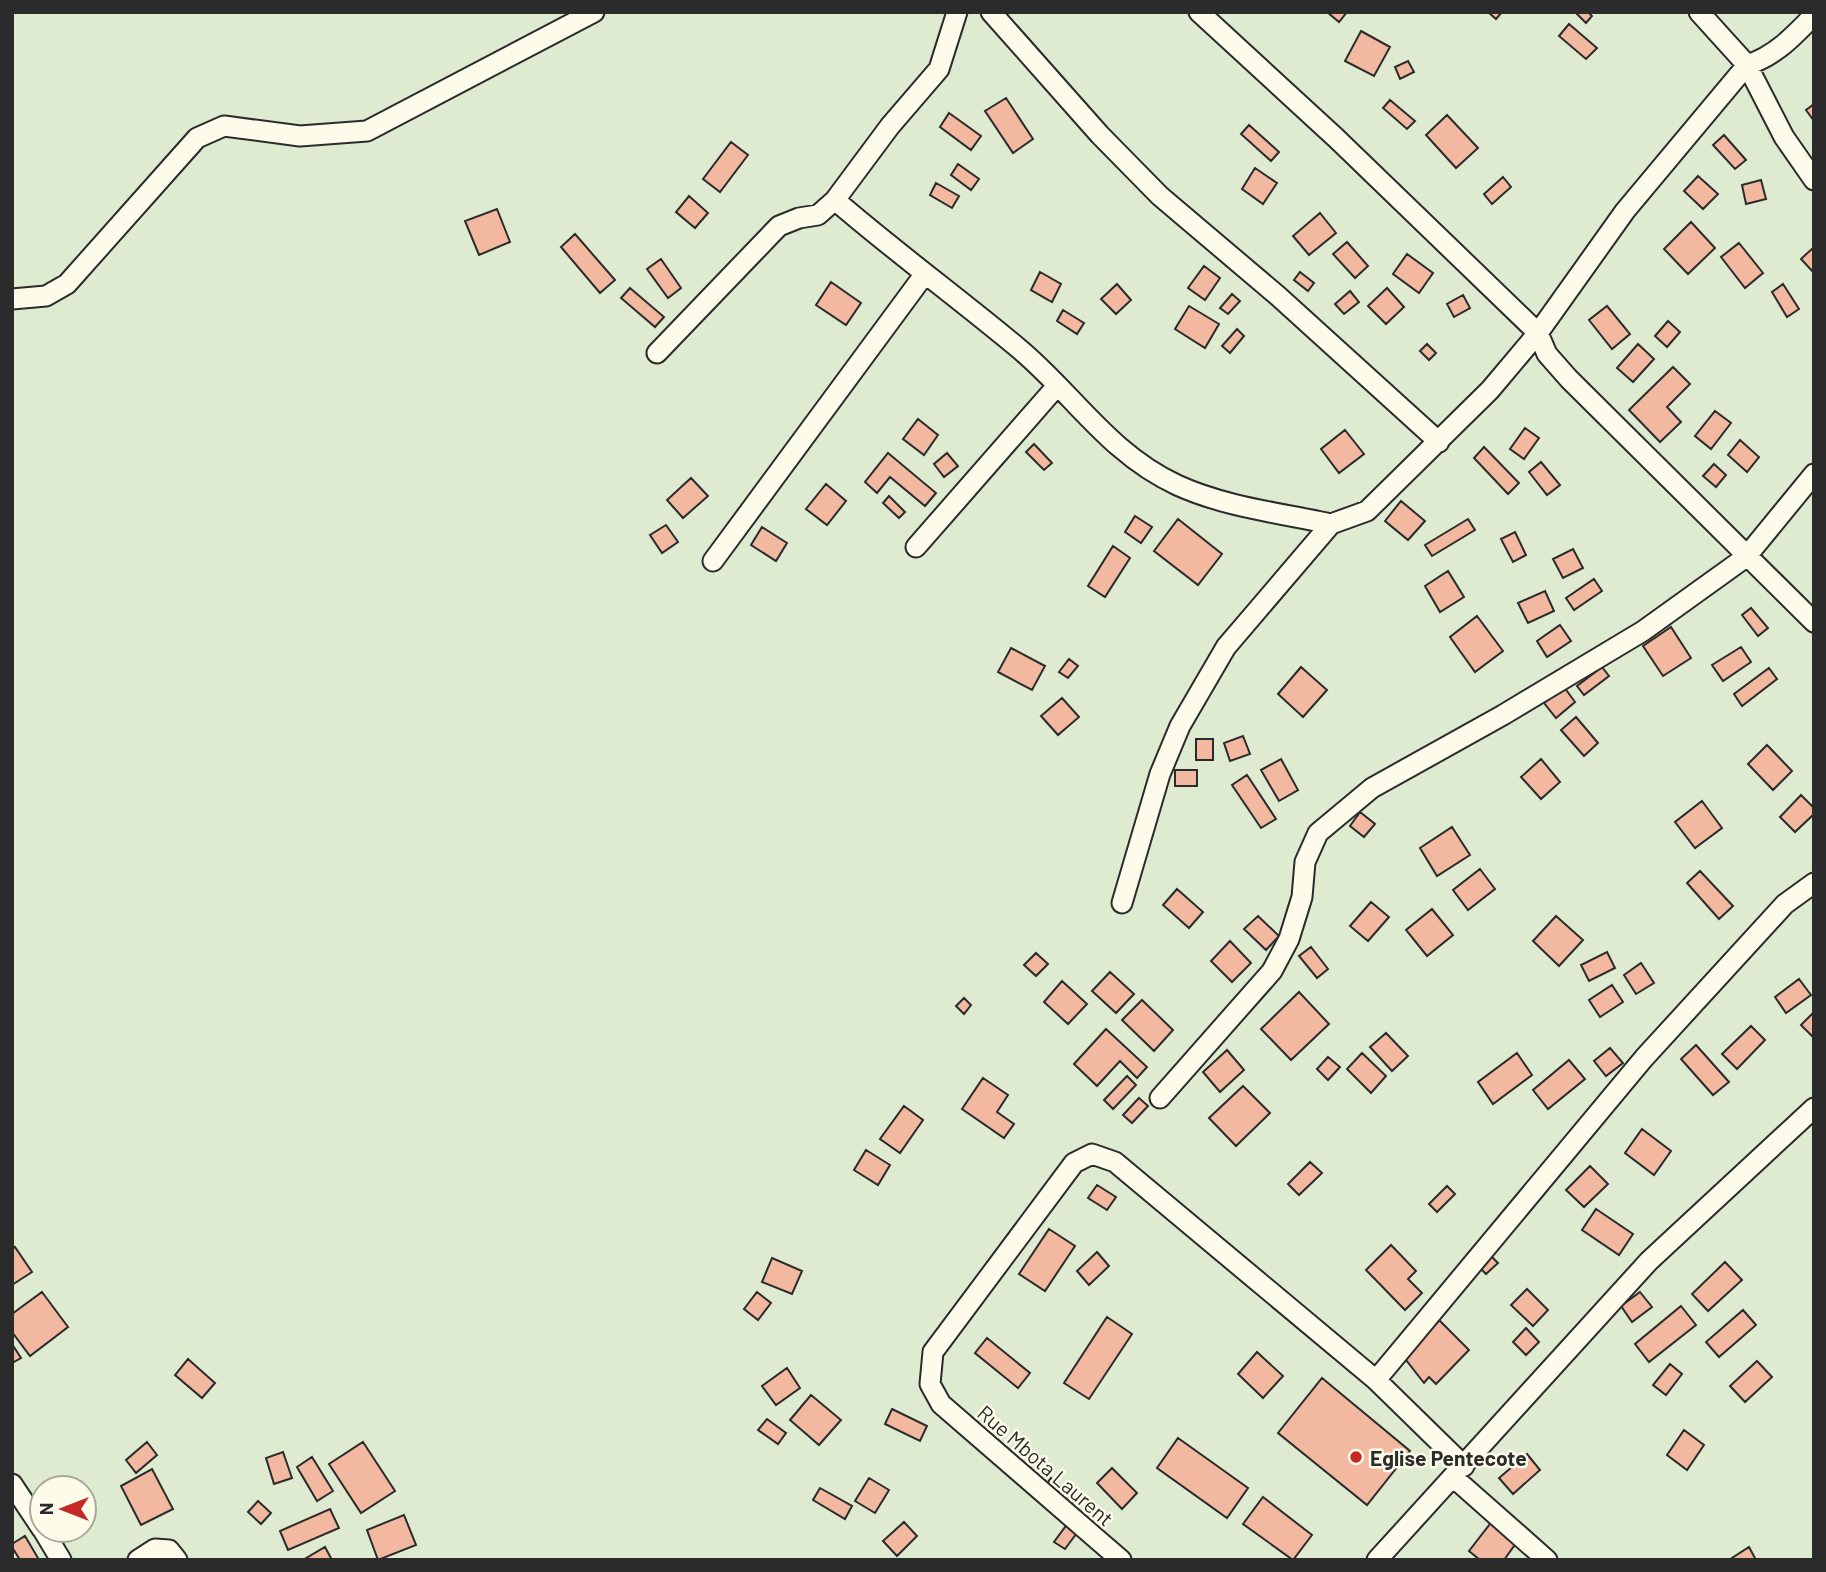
<svg xmlns="http://www.w3.org/2000/svg" width="1826" height="1572" font-family="Barlow,sans-serif">
	<rect width="100%" height="100%" fill="#fdfbea"/>
	<path fill="#deebd1" stroke="#74746e" stroke-width="2" fill-rule="evenodd" d="M12 12H1814V1560H12ZM42 1488H84V1530H42Z"/>
	<path fill="#f2b8a0" stroke="#2b2b2b" stroke-width="2" d="M1327 12H1347L1339 22Z
		M1488 12H1502L1496 19Z
		M1575 12H1588L1592 16 1586 23Z
		M1569 24 1597 48 1586 59 1559 36Z
		M1361 31 1390 47 1374 76 1345 61Z
		M1408 61 1414 72 1400 79 1395 67Z
		M1006 98 1033 139 1013 153 985 111Z
		M1390 100 1415 121 1407 129 1383 108Z
		M1814 104V121L1806 110Z
		M949 113 981 136 971 150 940 127Z
		M1447 115 1478 148 1456 168 1426 135Z
		M1249 125 1279 152 1271 161 1241 134Z
		M1724 135 1746 160 1735 169 1713 145Z
		M731 142 748 155 720 192 703 179Z
		M958 164 979 179 971 190 951 175Z
		M1255 168 1277 183 1263 204 1242 189Z
		M1698 176 1718 194 1703 209 1684 191Z
		M1503 177 1511 187 1492 204 1484 194Z
		M1761 180 1766 199 1746 204 1742 185Z
		M936 183 959 196 952 208 930 195Z
		M689 196 708 213 695 228 676 212Z
		M497 209 510 242 479 255 465 221Z
		M1320 213 1336 233 1309 255 1293 236Z
		M1691 222 1715 248 1688 274 1664 249Z
		M575 234 615 280 600 293 561 247Z
		M1347 242 1368 266 1355 278 1333 254Z
		M1739 243 1763 273 1745 288 1721 257Z
		M1814 247V273L1801 259Z
		M1407 254 1433 273 1419 293 1393 274Z
		M661 259 681 288 668 298 647 269Z
		M1204 266 1220 278 1205 300 1188 288Z
		M1040 272 1061 284 1052 302 1031 290Z
		M1300 272 1314 283 1308 291 1294 280Z
		M831 282 861 303 846 325 816 305Z
		M1117 284 1131 300 1116 314 1101 299Z
		M1783 284 1799 309 1787 317 1772 292Z
		M630 288 664 317 655 327 621 298Z
		M1387 288 1404 307 1386 324 1368 306Z
		M1350 291 1359 302 1344 314 1335 304Z
		M1232 294 1240 301 1228 314 1220 308Z
		M1463 295 1470 308 1454 317 1447 304Z
		M1189 306 1219 324 1205 348 1175 329Z
		M1607 306 1630 334 1612 349 1589 320Z
		M1063 310 1084 323 1077 334 1057 321Z
		M1668 321 1680 332 1667 347 1655 336Z
		M1237 329 1244 336 1230 353 1222 346Z
		M1427 344 1436 353 1429 360 1420 351Z
		M1638 344 1654 359 1633 382 1617 368Z
		M1673 367 1690 384 1667 407 1681 422 1660 442 1629 410Z
		M1715 411 1731 423 1711 449 1695 436Z
		M918 419 938 435 924 455 903 439Z
		M1525 428 1539 438 1524 459 1510 449Z
		M1345 430 1364 454 1339 473 1321 449Z
		M1740 440 1759 457 1747 472 1728 455Z
		M1034 444 1052 463 1044 470 1026 452Z
		M1484 447 1519 483 1508 494 1474 458Z
		M888 453 936 493 925 506 890 477 877 493 865 482Z
		M947 453 958 466 944 477 934 464Z
		M1541 462 1560 485 1547 495 1529 472Z
		M1714 464 1726 475 1716 487 1703 476Z
		M691 478 708 496 683 518 667 500Z
		M826 484 846 501 827 525 806 509Z
		M889 496 905 512 899 518 883 503Z
		M1401 501 1425 521 1408 540 1385 521Z
		M1135 516 1152 527 1141 543 1125 532Z
		M1178 519 1222 554 1198 585 1154 551Z
		M1468 519 1475 530 1432 556 1425 545Z
		M666 525 678 542 662 553 650 535Z
		M762 527 787 543 776 561 751 545Z
		M1515 532 1526 555 1513 562 1501 539Z
		M1113 546 1130 558 1105 597 1088 586Z
		M1573 549 1583 568 1563 578 1553 559Z
		M1448 571 1464 597 1440 612 1425 586Z
		M1594 579 1602 591 1574 610 1566 598Z
		M1545 591 1554 611 1528 623 1518 603Z
		M1751 608 1768 628 1758 636 1742 615Z
		M1477 616 1503 651 1475 672 1450 637Z
		M1560 625 1571 641 1547 657 1537 641Z
		M1671 627 1691 658 1663 676 1643 646Z
		M1741 647 1751 662 1723 681 1712 665Z
		M1011 648 1045 666 1032 690 998 672Z
		M1069 659 1078 666 1068 678 1059 672Z
		M1301 667 1327 690 1303 717 1278 694Z
		M1602 667 1609 676 1584 695 1577 686Z
		M1769 668 1777 679 1742 706 1734 694Z
		M1564 687 1575 702 1556 718 1544 703Z
		M1062 698 1079 717 1058 735 1041 716Z
		M1576 717 1598 743 1584 756 1561 730Z
		M1243 736 1250 754 1230 761 1224 743Z
		M1196 739H1213V760H1196Z
		M1767 745 1792 771 1773 790 1748 764Z
		M1281 759 1298 790 1279 801 1261 770Z
		M1541 759 1560 782 1541 799 1521 777Z
		M1175 770H1197V786H1175Z
		M1247 775 1276 819 1261 828 1232 785Z
		M1801 795 1814 808V814L1795 832 1780 817Z
		M1702 801 1722 828 1695 848 1675 822Z
		M1360 812 1375 824 1364 837 1350 826Z
		M1452 827 1470 855 1437 876 1420 848Z
		M1480 869 1495 889 1468 910 1453 890Z
		M1700 871 1733 906 1719 919 1687 883Z
		M1177 889 1203 912 1189 928 1163 905Z
		M1371 902 1389 917 1368 941 1350 926Z
		M1432 909 1453 935 1427 956 1406 930Z
		M1258 916 1279 936 1266 950 1244 929Z
		M1556 916 1583 940 1559 966 1533 941Z
		M1230 941 1251 963 1232 982 1211 961Z
		M1311 947 1328 969 1317 978 1299 956Z
		M1607 952 1615 968 1589 981 1581 965Z
		M1036 953 1048 964 1036 976 1024 965Z
		M1641 963 1654 983 1636 994 1624 975Z
		M1110 972 1134 994 1116 1013 1092 991Z
		M1799 979 1811 995 1786 1013 1775 997Z
		M1062 981 1087 1004 1068 1024 1044 1002Z
		M1612 985 1623 1002 1600 1017 1589 1000Z
		M1299 992 1329 1024 1291 1060 1261 1029Z
		M964 998 971 1005 964 1014 956 1006Z
		M1142 1000 1173 1030 1154 1051 1122 1020Z
		M1814 1012V1038L1801 1025Z
		M1751 1026 1765 1040 1737 1069 1722 1054Z
		M1106 1029 1147 1067 1137 1078 1120 1061 1097 1086 1074 1064Z
		M1386 1033 1408 1056 1392 1071 1370 1047Z
		M1696 1045 1729 1082 1713 1095 1681 1059Z
		M1610 1048 1623 1063 1606 1076 1594 1061Z
		M1227 1050 1244 1070 1220 1092 1203 1072Z
		M1362 1053 1386 1076 1371 1093 1347 1069Z
		M1517 1053 1532 1075 1493 1104 1478 1082Z
		M1328 1057 1340 1067 1328 1080 1317 1069Z
		M1569 1060 1585 1079 1548 1109 1533 1090Z
		M1127 1076 1136 1085 1113 1109 1104 1100Z
		M983 1078 1008 1095 997 1112 1014 1124 1004 1138 962 1109Z
		M1243 1086 1270 1113 1236 1146 1209 1118Z
		M1139 1098 1148 1106 1132 1123 1123 1115Z
		M904 1106 923 1120 900 1153 880 1139Z
		M1642 1129 1671 1151 1654 1175 1625 1153Z
		M866 1150 890 1165 878 1185 854 1170Z
		M1310 1162 1322 1173 1299 1195 1288 1184Z
		M1590 1166 1608 1184 1584 1207 1566 1190Z
		M1097 1185 1116 1197 1107 1210 1088 1198Z
		M1447 1186 1455 1194 1437 1212 1429 1204Z
		M1596 1209 1633 1234 1619 1255 1582 1230Z
		M1049 1229 1075 1246 1045 1291 1019 1274Z
		M1391 1245 1416 1271 1408 1279 1422 1293 1405 1310 1366 1270Z
		M15 1247 32 1272 12 1285V1249Z
		M1482 1247 1498 1263 1486 1274 1471 1259Z
		M1097 1252 1109 1266 1089 1285 1077 1271Z
		M772 1258 802 1271 792 1294 762 1282Z
		M1725 1262 1742 1280 1708 1311 1692 1294Z
		M1527 1289 1548 1310 1533 1326 1511 1305Z
		M42 1292 68 1327 30 1356 12 1332V1314Z
		M757 1292 771 1303 758 1320 744 1309Z
		M1640 1292 1652 1307 1632 1322 1621 1306Z
		M1681 1306 1696 1325 1649 1362 1635 1344Z
		M1743 1310 1756 1325 1719 1357 1706 1342Z
		M1107 1317 1132 1334 1089 1399 1064 1383Z
		M1439 1320 1469 1350 1436 1384 1429 1377 1424 1383 1403 1356Z
		M1526 1328 1539 1342 1526 1355 1513 1342Z
		M987 1338 1030 1373 1018 1388 975 1353Z
		M12 1344 21 1358 12 1363Z
		M1257 1352 1283 1376 1263 1398 1238 1374Z
		M188 1359 215 1383 202 1398 175 1375Z
		M1757 1361 1772 1377 1745 1402 1730 1386Z
		M1670 1364 1682 1374 1666 1395 1653 1385Z
		M787 1368 800 1388 776 1405 762 1386Z
		M1322 1378 1410 1451 1367 1505 1278 1433Z
		M811 1395 841 1420 819 1445 790 1420Z
		M892 1409 927 1426 920 1441 885 1424Z
		M767 1419 786 1433 778 1444 758 1430Z
		M1684 1430 1704 1445 1687 1470 1667 1455Z
		M1178 1438 1248 1488 1227 1518 1157 1468Z
		M147 1442 157 1455 136 1473 126 1460Z
		M363 1442 395 1491 361 1513 329 1464Z
		M283 1452 292 1478 274 1484 266 1458Z
		M1527 1454 1540 1470 1513 1494 1499 1478Z
		M312 1457 333 1491 317 1501 297 1467Z
		M1112 1468 1137 1493 1122 1509 1097 1483Z
		M152 1469 173 1509 141 1525 121 1486Z
		M869 1478 889 1490 875 1513 855 1501Z
		M1051 1478 1077 1498 1061 1518 1036 1498Z
		M820 1488 852 1506 845 1519 813 1500Z
		M1263 1497 1312 1535 1293 1560 1243 1524Z
		M258 1501 271 1513 261 1524 248 1512Z
		M330 1509 339 1528 288 1550 280 1531Z
		M404 1515 416 1545 378 1560 367 1530Z
		M1493 1520 1519 1539 1504 1560H1480L1469 1551Z
		M904 1522 917 1536 897 1556 883 1541Z
		M1068 1523 1079 1530 1065 1549 1054 1542Z
		M25 1536 38 1558 36 1560H20L12 1547V1544Z
		M325 1547 332 1560H303Z
		M1749 1547 1756 1560H1729Z"/>
	<g fill="none" stroke-linecap="round" stroke-linejoin="round">
		<g stroke="#2b2b2b" stroke-width="23">
			<path id="minor" d="M957 12 939 69 890 126 835 200C894 251 957 297 1017 347 1072 392 1108 453 1177 485 1225 507 1280 513 1331 524
				M991 12 1100 135 1160 196 1278 296 1439 442
				M1199 12 1336 138 1538 333 1547 354 1569 379 1814 622
				M1699 12 1747 65 1784 137 1814 180
				M12 299 46 296 67 284 197 138 224 126 300 136 367 131 594 12
				M657 353 779 226 799 218 818 215 835 200
				M916 547 1056 387
				M713 561 924 275
				M1122 903 1160 774 1180 726 1226 647 1331 524 1367 511 1490 390 1538 333 1625 211 1747 65C1775 56 1794 36 1814 15
				M1160 1098 1272 971 1289 939 1302 897 1305 862 1318 833 1372 788 1503 715 1643 631 1746 557 1814 474
				M1376 1380 1644 1058 1785 904 1814 883
				M1453 1477 1547 1560
				M12 1484 42 1529
				M43 1530 61 1560
				M138 1560 155 1549 169 1550 177 1560
				M1121 1560 941 1404 930 1384 933 1352 1074 1163 1092 1154 1115 1162 1376 1380 1464 1466
				M1377 1560 1649 1261 1814 1108"/>
		</g>
		<use href="#minor" stroke="#fdfbea" stroke-width="19"/>
	</g>
	<circle fill="#c62828" stroke="#fdfbea" stroke-width="2.5" cx="1356" cy="1457" r="7"/>
	<g text-anchor="middle" dominant-baseline="central" stroke-width="5" stroke-linejoin="round" paint-order="stroke">
		<g font-size="21" font-weight="bold" fill="#2b2b2b" stroke="#fdfbea" text-anchor="start">
			<text x="1370" y="1457">Eglise Pentecote</text>
		</g>
		<g font-size="21" fill="#2b2b2b" stroke="#fdfbea">
			<text transform="translate(1046 1465) rotate(41)">Rue Mbota Laurent</text>
		</g>
	</g>
	<rect width="1826" height="1572" fill="none" stroke="#2b2b2b" stroke-width="28"/>
	<g transform="translate(63 1509) rotate(270)"><circle r="33" fill="#fdfbea" stroke="#a9a89e" stroke-width="2"/>
	<path d="M0-5L12 26L0 18L-12 26Z" fill="#c62828"/>
	<text y="-10" font-size="19" font-weight="bold" text-anchor="middle" fill="#2b2b2b">N</text>
	</g>
</svg>
